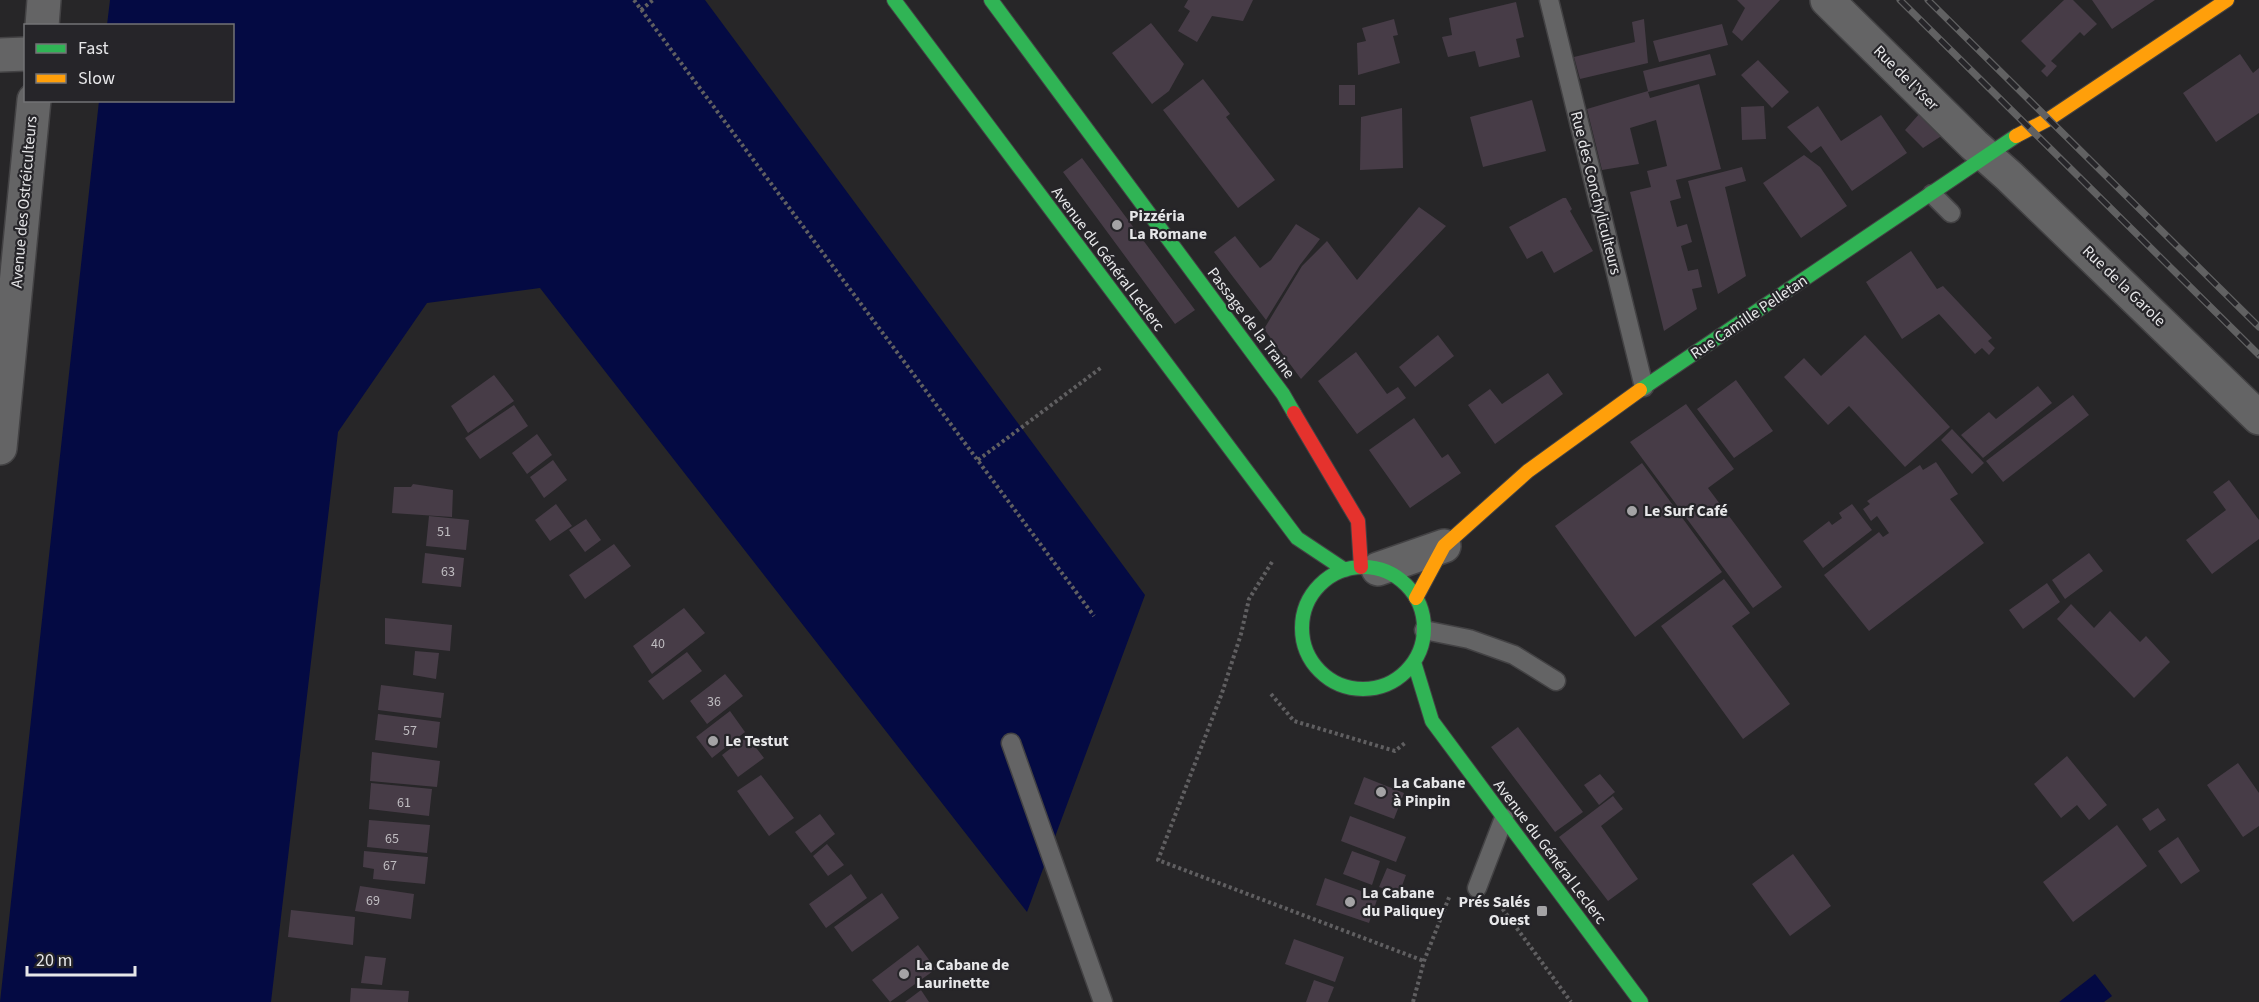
<svg xmlns="http://www.w3.org/2000/svg" width="2259" height="1002" font-family="'Source Sans 3',sans-serif">
	<rect width="100%" height="100%" fill="#272628"/>
	<path fill="#040a43" d="M110 0H705L1145 595 1027 912 540 288 427 303 338 432 271 1002H0L99 101 232 100V26L107 25Z
		M2095 974 2112 996 2104 1002H2059Z"/>
	<path fill="#473c47" d="M1188 0H1253L1243 21 1212 16 1197 42 1178 31 1190 11 1184 7Z
		M1737 0H1780L1742 41 1732 32 1745 8Z
		M2064 0H2073L2097 24 2084 36 2080 32 2051 61 2057 66 2047 77 2041 71 2046 66 2021 41Z
		M2092 0H2155L2112 29Z
		M1516 2 1524 37 1516 39 1520 57 1479 67 1475 51 1448 57 1442 37 1452 35 1449 18Z
		M1394 19 1398 35 1393 36 1400 63 1358 75 1357 43 1366 41 1362 28Z
		M1644 19 1648 63 1580 79 1574 57 1635 42 1632 22Z
		M1151 23 1184 64 1169 91 1152 104 1112 53Z
		M1722 24 1728 45 1659 62 1653 41Z
		M1710 54 1716 75 1648 92 1650 98 1699 84 1721 169 1676 180 1681 198 1670 201 1677 227 1687 224 1692 242 1681 246 1688 271 1698 269 1702 287 1692 289 1697 309 1664 331 1630 192 1651 187 1647 171 1667 166 1656 120 1630 128 1639 164 1602 170 1587 109 1648 91 1643 71Z
		M2240 54 2253 73 2259 68V113L2216 142 2183 93Z
		M1758 60 1789 92 1772 108 1741 75Z
		M1203 79 1230 114 1226 117 1275 180 1238 208 1163 110Z
		M1339 85H1355V105H1339Z
		M1532 100 1546 151 1483 167 1470 117Z
		M1764 106 1766 139 1742 140 1741 107Z
		M1818 106 1841 141 1881 115 1907 153 1852 191 1821 146 1811 153 1787 127Z
		M1402 108 1403 168 1360 170 1361 117Z
		M1920 113 1943 135 1923 148 1905 130Z
		M1804 155 1820 167 1847 206 1801 238 1763 183Z
		M1082 158 1195 310 1175 324 1063 172Z
		M1742 167 1746 181 1725 187 1746 276 1718 294 1688 181Z
		M1563 198H1566L1572 209 1570 211 1593 251 1554 273 1542 251 1527 259 1509 227Z
		M1419 207 1446 226 1301 379 1264 329 1302 266 1327 241 1357 280Z
		M1296 224 1320 239 1300 265 1266 320 1214 252 1235 236 1260 268 1271 260Z
		M1911 251 1937 289 1943 286 1992 338 1988 341 1995 348 1989 355 1982 348 1975 354 1939 314 1902 339 1866 282Z
		M1438 335 1454 356 1415 387 1399 367Z
		M1865 335 1950 427 1905 467 1849 406 1828 425 1784 377 1804 358 1821 376Z
		M1356 352 1387 394 1398 387 1406 398 1357 434 1318 381Z
		M1548 373 1563 394 1495 444 1468 405 1490 389 1502 404Z
		M494 375 514 401 468 433 451 406Z
		M1736 380 1773 431 1734 458 1697 409Z
		M2038 386 2052 403 1983 458 1961 435 1989 412 1996 419Z
		M2073 395 2089 415 2003 482 1986 461Z
		M1686 404 1734 469 1708 488 1782 587 1753 608 1630 442Z
		M514 405 528 426 480 459 465 438Z
		M1414 418 1442 458 1448 454 1461 473 1410 508 1369 450Z
		M1952 429 1984 463 1972 474 1941 440Z
		M537 434 552 455 527 474 512 453Z
		M553 460 567 480 544 498 530 477Z
		M1936 462 1958 494 1950 499 1984 543 1869 631 1824 575 1879 532 1883 537 1889 533 1877 516 1871 521 1863 509 1870 504 1867 501 1920 465 1923 470Z
		M1642 463 1722 572 1635 637 1555 526Z
		M2229 480 2259 520V539L2212 574 2186 540 2226 510 2213 492Z
		M413 484 453 490 452 517 392 513 394 487H411Z
		M556 504 572 526 550 541 535 520Z
		M1852 504 1872 530 1823 568 1803 541 1829 521 1832 525 1842 518 1839 513Z
		M429 516 469 520 466 550 426 546Z
		M586 519 601 540 585 552 569 530Z
		M614 544 631 566 585 599 569 575Z
		M425 553 464 558 461 587 422 583Z
		M2089 553 2103 571 2065 599 2052 580Z
		M1724 579 1750 613 1732 626 1790 704 1743 739 1661 626Z
		M2047 583 2060 602 2023 629 2009 610Z
		M2071 604 2094 628 2110 611 2140 642 2146 636 2170 662 2134 698 2057 619Z
		M684 608 705 633 652 674 633 646Z
		M385 618 452 625 450 651 385 644Z
		M415 651 439 653 436 679 413 675Z
		M687 652 702 671 663 700 648 681Z
		M725 674 743 696 707 724 690 701Z
		M381 685 444 693 441 718 378 710Z
		M730 711 745 732 712 758 696 737Z
		M378 714 440 722 437 748 375 740Z
		M1518 727 1583 812 1555 832 1491 747Z
		M747 736 764 758 738 777 722 755Z
		M372 752 440 761 437 787 370 781Z
		M2067 756 2107 805 2089 820 2077 805 2061 818 2034 784Z
		M2238 763 2259 793V826L2243 837 2207 785Z
		M1600 774 1615 792 1599 805 1584 785Z
		M761 775 794 818 769 836 737 791Z
		M1364 777 1404 793 1394 819 1354 804Z
		M371 783 432 789 429 816 369 809Z
		M1613 796 1623 809 1601 826 1638 879 1608 901 1559 837Z
		M2158 808 2166 820 2150 831 2142 819Z
		M820 814 835 834 811 853 795 832Z
		M1350 816 1406 837 1396 862 1341 841Z
		M369 820 430 825 427 853 367 847Z
		M2117 825 2147 866 2073 922 2043 882Z
		M2178 837 2200 871 2181 884 2158 851Z
		M827 844 844 865 828 876 813 856Z
		M364 851 428 857 425 884 373 879 374 869 363 867Z
		M1352 851 1380 861 1372 885 1343 874Z
		M1793 854 1831 906 1790 936 1752 884Z
		M1387 868 1406 875 1399 894 1379 887Z
		M851 874 867 898 826 928 809 904Z
		M1325 878 1378 897 1369 923 1316 905Z
		M360 886 414 894 411 919 355 911Z
		M882 893 899 918 852 952 834 927Z
		M291 910 355 917 353 945 288 937Z
		M1294 939 1344 957 1335 982 1285 964Z
		M918 945 936 969 890 1002 872 980Z
		M365 956 386 958 382 985 361 983Z
		M1314 980 1334 987 1328 1002H1306Z
		M351 988 409 991 408 1002H350Z
		M921 990 929 1002H905Z"/>
	<g fill="none" stroke-linecap="round" stroke-linejoin="round">
		<g stroke="#434244" stroke-width="21">
			<path id="lane" d="M1549 0 1644 387
				M1932 194 1951 213
				M1424 630 1469 639 1514 655 1556 681
				M1011 743 1103 1002
				M1477 888 1504 818"/>
		</g>
		<g stroke="#434244" stroke-width="36">
			<path id="street" d="M1827 0 1974 145 2009 176 2259 418
				M42 26 44 0
				M0 55 26 54
				M0 448 34 100
				M1378 569 1444 546"/>
		</g>
		<g stroke="#434244" stroke-width="16">
			<path id="fast" d="M894 0 1297 538 1345 570
				M991 0 1283 394 1294 413
				M1640 390 2016 136
				M1302 628a61 61 0 1 1 122 0a61 61 0 1 1-122 0Z
				M1414 662 1432 721 1641 1002"/>
		</g>
		<g stroke="#434244" stroke-width="16">
			<path id="slow" d="M2016 136 2049 119 2227 0
				M1416 598 1444 546 1528 471 1640 390"/>
		</g>
		<g stroke="#434244" stroke-width="16">
			<path id="jam" d="M1294 413 1358 521 1361 567"/>
		</g>
		<path stroke="#605f61" stroke-width="4" stroke-dasharray="3 3" stroke-linecap="butt" d="M634 0 1094 616
			M641 10 653 0
			M978 460 1102 367
			M1272 562 1249 599 1241 634 1222 693 1158 860 1424 961
			M1271 694 1294 721 1395 751 1405 743
			M1499 904 1571 1002
			M1413 1002 1424 961 1450 895"/>
		<use href="#lane" stroke="#646465" stroke-width="18"/>
		<use href="#street" stroke="#646465" stroke-width="33"/>
		<use href="#fast" stroke="#30b455" stroke-width="14"/>
		<use href="#slow" stroke="#ff9f0a" stroke-width="14"/>
		<use href="#jam" stroke="#e5322d" stroke-width="14"/>
		<g stroke="#616162" stroke-width="7">
			<path id="rail" d="M1900 0 2259 355
				M1928 0 2259 327"/>
		</g>
		<use href="#rail" stroke="#262529" stroke-width="4.5" stroke-dasharray="14" stroke-linecap="butt"/>
	</g>
	<g fill="#a4a3a5" stroke="#262529" stroke-width="2">
		<circle cx="1117" cy="225" r="6"/>
		<circle cx="1632" cy="511" r="6"/>
		<circle cx="713" cy="741" r="6"/>
		<circle cx="1381" cy="792" r="6"/>
		<circle cx="1350" cy="902" r="6"/>
		<rect x="1536" y="905" width="12" height="12" rx="3"/>
		<circle cx="904" cy="974" r="6"/>
	</g>
	<g text-anchor="middle" dominant-baseline="central" stroke-width="4.5" stroke-linejoin="round" paint-order="stroke">
		<g font-size="14" fill="#bfbcc0">
			<text x="444" y="532">51</text>
			<text x="448" y="572">63</text>
			<text x="658" y="644">40</text>
			<text x="714" y="702">36</text>
			<text x="410" y="731">57</text>
			<text x="404" y="803">61</text>
			<text x="392" y="839">65</text>
			<text x="390" y="866">67</text>
			<text x="373" y="901">69</text>
		</g>
		<g font-size="16" fill="#e7e7e9" stroke="#262529">
			<text transform="translate(1906 78) rotate(45)">Rue de l'Yser</text>
			<text transform="translate(1596 193) rotate(76)">Rue des Conchyliculteurs</text>
			<text transform="translate(24 202) rotate(-85)">Avenue des Ostréiculteurs</text>
			<text transform="translate(1108 259) rotate(53)">Avenue du Général Leclerc</text>
			<text transform="translate(2124 286) rotate(44)">Rue de la Garole</text>
			<text transform="translate(1749 317) rotate(-34)">Rue Camille Pelletan</text>
			<text transform="translate(1251 323) rotate(53)">Passage de la Traine</text>
			<text transform="translate(1550 852) rotate(53)">Avenue du Général Leclerc</text>
		</g>
		<g font-size="16" font-weight="bold" fill="#e7e7e9" stroke="#262529" text-anchor="start">
			<text x="1129" y="216">Pizzéria<tspan x="1129" dy="18">La Romane</tspan></text>
			<text x="1644" y="511">Le Surf Café</text>
			<text x="725" y="741">Le Testut</text>
			<text x="1393" y="783">La Cabane<tspan x="1393" dy="18">à Pinpin</tspan></text>
			<text x="1362" y="893">La Cabane<tspan x="1362" dy="18">du Paliquey</tspan></text>
			<text x="1530" y="902" text-anchor="end">Prés Salés<tspan x="1530" dy="18">Ouest</tspan></text>
			<text x="916" y="965">La Cabane de<tspan x="916" dy="18">Laurinette</tspan></text>
		</g>
	</g>
	<rect x="24" y="24" width="210" height="78" fill="#262529" stroke="#737376" stroke-width="1.5"/>
	<rect x="36" y="44" width="30" height="9" fill="#30b455" stroke="#737376" stroke-width="1.5"/>
	<text x="78" y="54" font-size="18" fill="#e7e7e9">Fast</text>
	<rect x="36" y="74" width="30" height="9" fill="#ff9f0a" stroke="#737376" stroke-width="1.5"/>
	<text x="78" y="84" font-size="18" fill="#e7e7e9">Slow</text>
	<path d="M27 966v9h108v-9" fill="none" stroke="#e7e7e9" stroke-width="3"/>
	<text x="36" y="966" font-size="18" fill="#e7e7e9" stroke="#262529" stroke-width="4.5" paint-order="stroke">20 m</text>
</svg>
